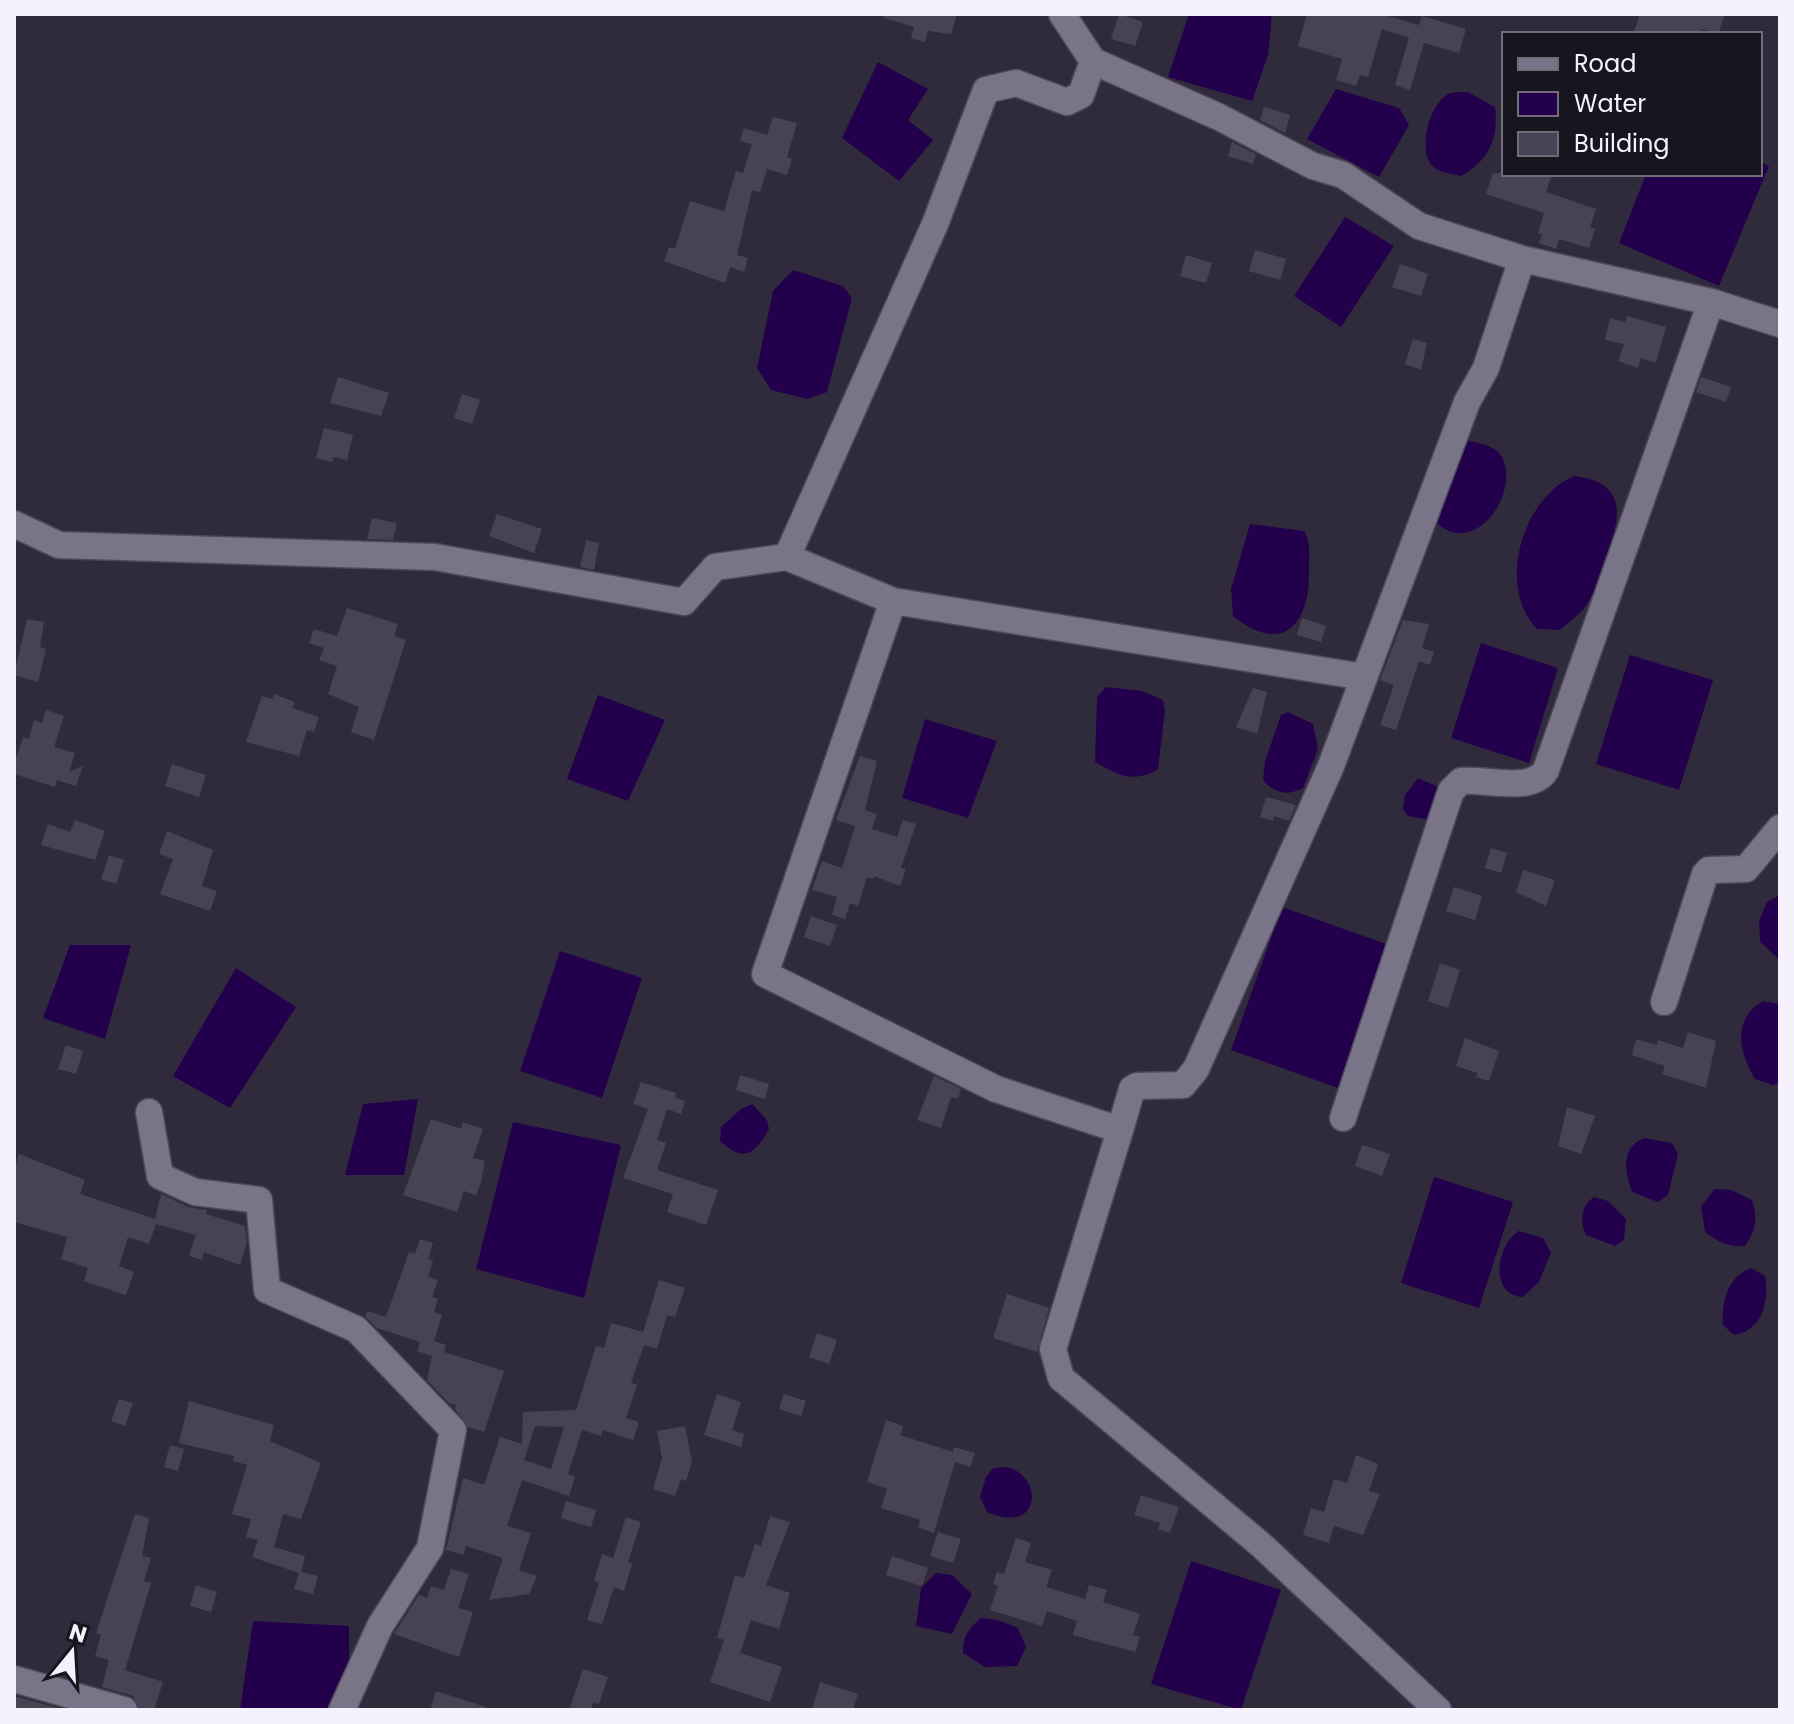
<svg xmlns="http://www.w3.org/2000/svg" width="1794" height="1724" font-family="Poppins,sans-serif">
	<rect width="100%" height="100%" fill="#302b3c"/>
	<path fill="#23004b" d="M1189 14H1272L1268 55 1252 101 1168 77Z
		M878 62 928 89 908 120 933 140 899 181 842 138Z
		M1336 89 1399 108 1409 125 1379 177 1307 139Z
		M1468 92 1495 107C1499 138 1489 161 1461 176 1454 174 1442 173 1436 169 1415 156 1429 104 1448 94 1453 92 1462 92 1468 92Z
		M1760 162 1769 166 1719 286 1619 243 1646 174H1760Z
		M1345 217 1394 246 1341 327 1294 296Z
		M793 270 843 286 852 298 827 392 807 399 771 390 757 368 773 291Z
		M1469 441C1480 443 1496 446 1502 457 1521 493 1473 562 1434 520L1462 444Z
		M1574 476C1633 483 1619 524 1603 564 1599 576 1595 593 1587 604 1581 614 1569 622 1560 630L1537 629C1496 587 1522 498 1574 476Z
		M1250 524 1304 531C1311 544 1309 552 1309 567 1311 623 1284 657 1233 616L1231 589Z
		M1481 643 1558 668 1529 763 1451 738Z
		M1630 655 1713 680 1679 790 1596 764Z
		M1106 687 1142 691 1163 700 1165 711 1158 769C1133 784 1118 775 1095 762L1097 697Z
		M598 695 665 720 628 801 567 779Z
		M1288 712 1313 724 1318 749 1303 788C1287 796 1275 794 1263 780L1265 761 1281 715Z
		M925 719 997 741 968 818 902 798Z
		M1418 778 1441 788 1432 820 1408 816 1403 810 1405 795Z
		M1780 895V960L1760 942 1759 921 1767 902Z
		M1282 907 1389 945 1338 1088 1231 1050Z
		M70 945H131L105 1039 43 1018Z
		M560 951 642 978 602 1098 520 1071Z
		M236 968 296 1007 230 1108 173 1076Z
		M1763 1001 1780 1004V1082L1773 1085 1755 1079C1739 1052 1731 1020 1763 1001Z
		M418 1099 404 1175H345L363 1104Z
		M752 1104 767 1120 769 1129C754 1155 744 1163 720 1141L721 1127 741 1109Z
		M513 1122 621 1145 584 1298 476 1269Z
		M1644 1138 1672 1143 1678 1154 1668 1195 1658 1202 1632 1192C1625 1172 1620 1148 1644 1138Z
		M1434 1177 1513 1202 1479 1308 1401 1283Z
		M1715 1189 1731 1190 1752 1200C1758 1220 1756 1229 1745 1246 1728 1247 1718 1242 1705 1232L1701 1206Z
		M1594 1197 1608 1201 1626 1219 1624 1240 1615 1246 1586 1235C1580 1223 1580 1206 1594 1197Z
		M1519 1231 1543 1238 1551 1253 1539 1282 1523 1297C1489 1296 1496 1244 1519 1231Z
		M1751 1268 1765 1276C1770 1300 1762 1331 1734 1335L1723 1325C1721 1302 1728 1276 1751 1268Z
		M1007 1467C1044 1476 1042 1536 987 1512L980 1497 986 1477 993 1468Z
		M1191 1561 1281 1590 1241 1710 1151 1684Z
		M936 1573 952 1575 972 1594 952 1634 916 1626 921 1588Z
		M981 1618 998 1620 1018 1628 1026 1647 1017 1666 985 1667 963 1653C962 1638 969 1628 981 1618Z
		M253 1621 349 1626V1662L328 1710H240Z"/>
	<path fill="#474355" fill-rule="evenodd" d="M885 14H957L951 34 928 31 925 42 911 38 914 27 884 18Z
		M1119 14 1143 22 1135 46 1111 39Z
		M1307 14H1381L1419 25 1422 16 1466 29 1459 53 1424 43 1410 90 1395 85 1409 38 1382 29 1368 77 1360 75 1356 86 1336 80 1342 59 1298 46Z
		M1640 14H1725L1718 34 1701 29V34H1633Z
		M1264 107 1290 115 1285 133 1260 120Z
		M773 117 797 123 787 157 792 159 787 175 767 169 760 192 752 190 737 255 748 258 744 272 730 267 725 283 664 261 669 247 675 249 690 201 724 211 736 171 743 173 752 144 740 141 744 128 767 135Z
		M1232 142 1256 154 1253 164 1228 156Z
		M1493 173 1552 174 1546 192 1596 209 1590 227 1595 229 1589 248 1559 239 1556 249 1539 243 1542 234 1538 233 1544 213 1486 194Z
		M1255 250 1286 259 1280 280 1249 271Z
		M1186 255 1212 263 1206 283 1180 276Z
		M1400 264 1428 274 1421 296 1392 287Z
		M1627 316 1666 327 1656 363 1641 358 1638 368 1618 361 1624 344 1605 340 1610 318 1625 322Z
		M1413 339 1427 343 1421 370 1405 364Z
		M338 377 389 393 381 416 330 403Z
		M1701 377 1731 387 1726 402 1696 392Z
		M462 394 480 400 472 424 454 418Z
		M324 428 353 435 347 460 334 457 332 462 316 458Z
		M497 514 542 529 534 553 489 536Z
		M372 518 397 523 393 540 367 539Z
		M586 540 599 543 594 570 580 567Z
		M347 608 398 624 394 636 406 640 374 740 351 732 359 707 328 694 337 666 319 660 324 648 309 643 314 629 337 636Z
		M1302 618 1326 626 1321 642 1297 635Z
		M27 619 44 622 40 647 46 649 38 682 14 675Z
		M1403 620 1429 624 1422 648 1434 652 1430 665 1419 661 1396 730 1380 725 1394 685 1380 680Z
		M1253 688 1267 692 1257 734 1236 727Z
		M274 694 295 702 292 708 319 717 314 732 307 730 299 756 246 742 262 696 272 699Z
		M46 710 64 716 54 747 75 753 69 772 83 766 76 786 57 780 55 787 14 774V755L17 756 23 737 29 739 34 720 42 723Z
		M860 756 877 761 865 810 877 814 872 829 897 837 903 820 916 824 901 868 906 869 900 886 874 876 873 879 867 877 858 906 850 903 845 919 832 915 837 897 812 890 822 861 842 868 855 826 836 820Z
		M172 764 206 775 199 797 165 786Z
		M1266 797 1296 805 1289 821 1274 816 1273 821 1260 817Z
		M75 820 105 831 95 860 41 845 48 824 70 832Z
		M167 831 213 850 202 886 217 891 210 911 160 894 173 859 159 854Z
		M1491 848 1507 853 1501 873 1485 868Z
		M109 855 124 860 116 884 101 879Z
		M1523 870 1555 880 1546 906 1516 892Z
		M1454 887 1482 896 1475 920 1446 911Z
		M811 916 837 925 830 946 804 937Z
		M1440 963 1460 970 1448 1008 1428 1001Z
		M1688 1032 1716 1041 1706 1088 1662 1074 1665 1066 1632 1055 1636 1039 1657 1045 1658 1040 1683 1048Z
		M1465 1038 1499 1051 1489 1081 1476 1077 1478 1073 1456 1066Z
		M66 1045 83 1051 76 1074 58 1069Z
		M740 1075 769 1084 765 1099 736 1090Z
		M934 1076 961 1089 958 1099 951 1097 941 1128 917 1120Z
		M641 1082 676 1093 675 1098 685 1101 681 1114 667 1109 657 1140 666 1143 657 1170 718 1190 706 1225 667 1212 673 1194 623 1178 648 1109 633 1104Z
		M1567 1107 1595 1116 1581 1154 1558 1146Z
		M431 1119 461 1129 463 1122 483 1129 473 1158 485 1161 481 1182 476 1195 464 1191 457 1212 403 1195Z
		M1362 1145 1390 1154 1382 1176 1355 1166Z
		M19 1154 85 1180 80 1194 155 1219 161 1194 188 1207 207 1210 206 1214 245 1226 247 1243 240 1265 204 1252 202 1260 189 1256 196 1235 156 1224 149 1244 128 1237 119 1266 134 1272 126 1295 84 1281 88 1268 61 1259 67 1237 14 1222V1170Z
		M420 1239 433 1243 428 1259 433 1260 428 1277 438 1280 432 1297 438 1299 434 1312 442 1315 434 1341 446 1345 444 1352 504 1371 484 1432 468 1427 455 1409 456 1405 449 1403 427 1380 432 1356 417 1351 420 1342 377 1328 365 1316 367 1311 386 1317 409 1252 415 1254Z
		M659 1280 685 1288 675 1317 667 1315 657 1349 644 1345 631 1383 637 1385 626 1418 639 1422 633 1440 603 1430 601 1436 582 1430 568 1474 575 1477 569 1496 522 1480 507 1526 531 1533 519 1570 537 1576 529 1594 489 1600 503 1558 466 1546 463 1555 446 1550 463 1478 484 1485 500 1437 522 1444 523 1412 576 1410 596 1346 604 1348 611 1323 643 1332ZM535 1426 564 1427 551 1469 524 1460Z
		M1007 1294 1049 1308 1037 1352 993 1338Z
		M817 1333 837 1340 829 1364 809 1357Z
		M717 1394 741 1402 732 1430 744 1434 741 1447 704 1435Z
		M784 1394 806 1401 801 1416 779 1409Z
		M119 1399 133 1403 125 1426 111 1421Z
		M189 1401 274 1425 270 1441 321 1463 301 1519 283 1514 274 1547 305 1556 301 1572 318 1576 313 1594 294 1589 299 1573 252 1557 258 1540 246 1537 251 1519 232 1514 247 1465 233 1461 234 1456 179 1443Z
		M886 1420 903 1426 900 1435 953 1452 954 1447 975 1453 970 1467 955 1462 934 1533 918 1527 920 1520 881 1508 887 1489 867 1482Z
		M685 1426 692 1462 686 1481 681 1479 675 1496 653 1489 662 1458 657 1431Z
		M170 1445 184 1449 178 1471 164 1467Z
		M1356 1455 1378 1464 1369 1491 1380 1494 1363 1535 1334 1526 1329 1543 1303 1535 1311 1508 1324 1512 1334 1479 1347 1483Z
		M1141 1495 1179 1507 1170 1533 1158 1529 1160 1523 1134 1515Z
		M566 1501 596 1510 591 1527 561 1518Z
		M135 1514 149 1518 142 1556 151 1558 144 1581 151 1583 125 1670 163 1682 154 1710H140L133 1696 102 1687 109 1660 95 1656 101 1635 96 1633Z
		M770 1516 790 1522 766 1585 790 1593 779 1629 751 1620 740 1653 782 1667 770 1702 710 1682 724 1640 717 1638 735 1575 744 1578 755 1544 761 1546Z
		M626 1517 641 1522 628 1562 632 1564 624 1591 614 1587 602 1624 587 1620 599 1583 594 1581 602 1554 613 1558Z
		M938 1532 961 1539 953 1563 930 1556Z
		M1016 1538 1031 1543 1025 1562 1052 1570 1046 1587 1085 1599 1089 1585 1107 1590 1103 1602 1140 1614 1133 1635 1140 1637 1135 1652 1073 1635 1077 1621 1047 1611 1042 1626 990 1610 998 1586 993 1584 997 1572 1004 1574Z
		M892 1556 928 1568 922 1586 886 1575Z
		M451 1569 469 1574 458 1608 473 1612 459 1657 394 1634 419 1595 427 1598 431 1586 444 1590Z
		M196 1585 217 1592 211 1612 190 1606Z
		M583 1669 608 1677 599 1704 593 1702 591 1710H569Z
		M820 1682 858 1694 853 1710H812Z
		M436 1691 486 1707 485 1710H430Z
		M14 1696 65 1710H22L14 1707Z"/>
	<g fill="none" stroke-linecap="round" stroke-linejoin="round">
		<g stroke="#4d4958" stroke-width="29">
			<path id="minor" d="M1062 14 1093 61 1219 117 1313 166 1343 175 1419 226 1522 259 1711 302 1780 324
				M14 524 59 545 435 557 684 602 715 567 787 557 935 224 986 90 1016 83 1067 102 1081 95 1093 61
				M787 557 893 601 1364 677
				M893 601 765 974 996 1089 1120 1130 1132 1089 1137 1086 1183 1085 1196 1069 1331 766 1467 402 1486 368 1522 259
				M1664 1002 1705 874 1709 870 1746 869 1780 828
				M149 1112 160 1176 195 1192 259 1200 267 1290 356 1329 453 1430 430 1548 380 1626 342 1710
				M1343 1118 1451 791 1461 781C1485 778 1531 794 1546 770L1711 302
				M1120 1130 1053 1349 1061 1378 1260 1544 1438 1710
				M14 1679 124 1710"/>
		</g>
		<use href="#minor" stroke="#797488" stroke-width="26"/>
	</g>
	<rect width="1794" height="1724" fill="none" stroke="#f5f2fe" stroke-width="32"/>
	<rect x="1502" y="32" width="260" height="144" fill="#17151d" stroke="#706d77" stroke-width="2"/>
	<rect x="1518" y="58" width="40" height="12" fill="#797488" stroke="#706d77" stroke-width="2"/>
	<text x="1574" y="72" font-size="24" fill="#f5f2fe">Road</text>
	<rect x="1518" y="92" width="40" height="24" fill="#23004b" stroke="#706d77" stroke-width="2"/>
	<text x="1574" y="112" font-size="24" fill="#f5f2fe">Water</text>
	<rect x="1518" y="132" width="40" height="24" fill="#474355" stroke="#706d77" stroke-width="2"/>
	<text x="1574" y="152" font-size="24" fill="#f5f2fe">Building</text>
	<g transform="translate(72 1652) rotate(18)" stroke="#17151d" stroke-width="6" paint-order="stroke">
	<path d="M0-6L14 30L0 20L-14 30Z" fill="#f5f2fe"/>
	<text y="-12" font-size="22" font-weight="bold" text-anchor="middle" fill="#f5f2fe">N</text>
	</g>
</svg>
